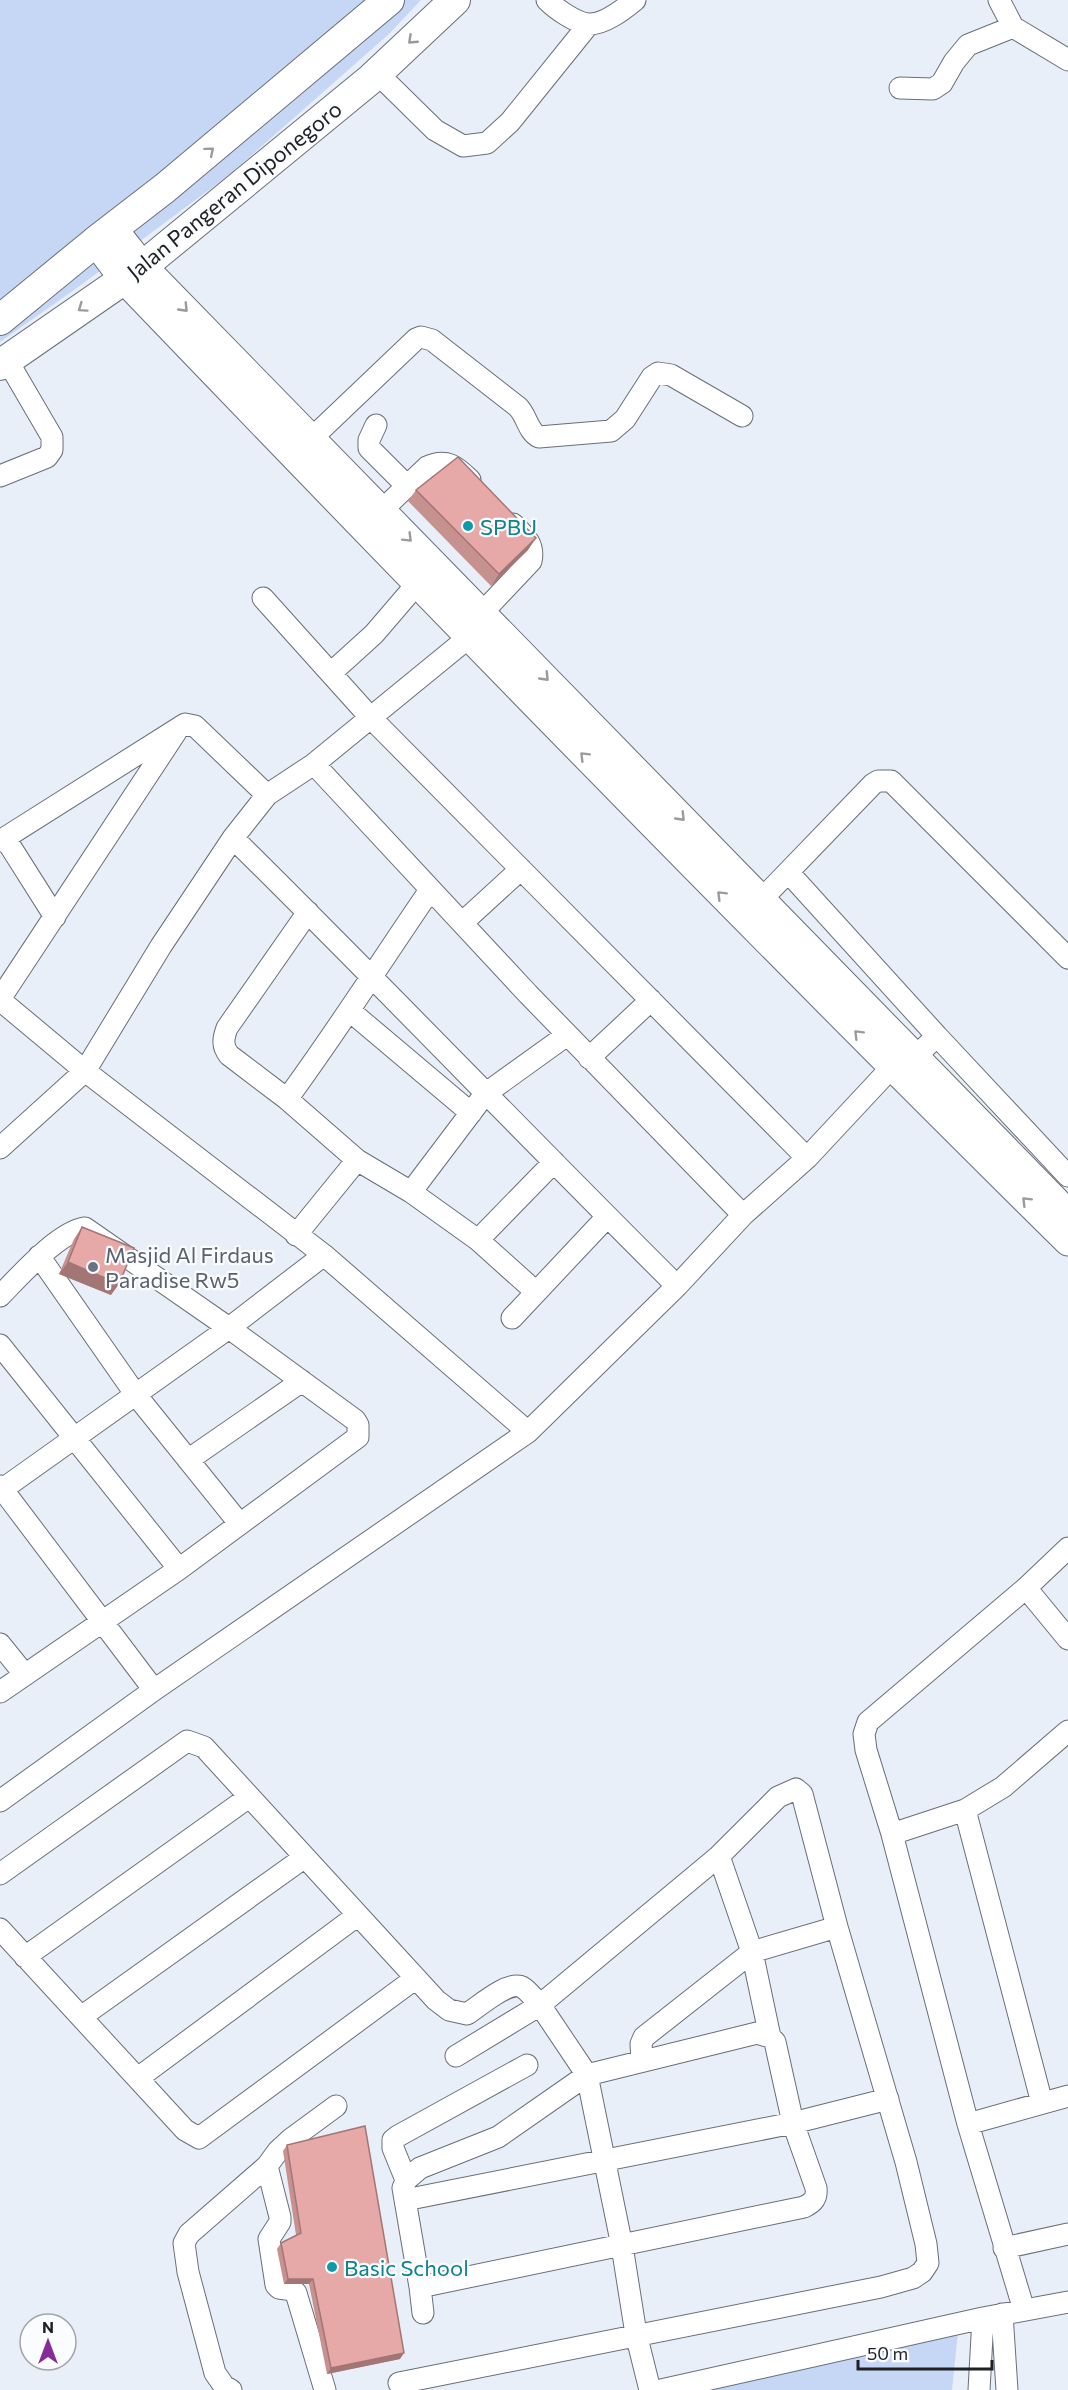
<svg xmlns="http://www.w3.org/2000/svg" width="1068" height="2390" font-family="Commissioner,sans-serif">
	<rect width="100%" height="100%" fill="#e9eff9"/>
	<path fill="#c6d6f5" d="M0 0H421L389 34 229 175 81 285 0 342Z
		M958 2332 952 2390H702Z"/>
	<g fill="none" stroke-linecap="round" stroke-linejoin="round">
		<g stroke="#696e78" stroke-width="23">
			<path id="minor" d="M547 0C556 9 576 23 588 24 604 25 624 9 635 0
				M999 0 1013 27 1068 60
				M377 73 435 130 463 146 487 143 510 122 589 24
				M900 88 933 89 942 83 954 62 968 45 1013 27
				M376 425 369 440V448L407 486
				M311 439 416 339 421 337 432 340 518 407C527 416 528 432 539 437L611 431 625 419 652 377 658 373 671 375 742 416
				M0 476 47 457 52 450V437L7 360
				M381 511 427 467C446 458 456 466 470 480
				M263 598 370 717 807 1158
				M482 613 531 561C535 544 524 535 513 524
				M331 673 374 634 416 585
				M314 764 528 994 743 1215
				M5 838 55 917
				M233 838C383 986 528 1138 677 1286
				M0 841 185 724 195 726 267 795
				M788 872 937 1036 915 1057
				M761 900 873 784 878 781H891L1068 958
				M308 912 227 1028C223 1039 222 1046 229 1055L287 1099 357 1160 411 1192 478 1240 536 1292
				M462 923 521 869
				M0 999 176 732
				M0 1000 85 1071 324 1255 528 1432
				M350 1011 471 1113
				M937 1036 1068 1176
				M589 1058 651 1000
				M287 1099C337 1031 382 960 430 890
				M0 1148 85 1071 161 946 233 838 267 795 314 764 468 638
				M411 1192 485 1094 567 1035
				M296 1235 357 1160
				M478 1240 554 1162
				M39 1256 136 1395 239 1523
				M0 1296C19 1277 58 1232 85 1228L229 1328 355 1420 358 1425V1437L179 1569 0 1692
				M512 1318 607 1217
				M0 1345 179 1569
				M188 1460 302 1381
				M0 1486 154 1690
				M0 1491 229 1328 324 1255
				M1026 1588 1068 1639
				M0 1644 25 1675
				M0 1801 154 1690 528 1432 677 1286 743 1215 807 1158 891 1068
				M965 1810 1042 2103
				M892 1834 965 1810 1003 1787 1068 1731
				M719 1856 752 1952 770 2037
				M0 1874 187 1741 204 1747 436 2000 449 2010 467 2014C478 2007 509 1980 522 1987 529 1991 534 1999 540 2005L719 1856 778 1797 796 1789 802 1794 837 1927 906 2162 926 2244 928 2263 922 2272 913 2278 881 2287 399 2383
				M0 1929 185 2130 199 2138 416 1978
				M25 1957 249 1797
				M81 2017 305 1857
				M757 2033 770 2037 775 2042 793 2123 816 2188C817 2198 814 2202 804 2207L420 2287 403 2188 406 2180 420 2168 498 2137 587 2075Z
				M456 2056 540 2005 587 2075 622 2246 636 2334 650 2390
				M642 2060 641 2044 644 2037 752 1952 837 1927
				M138 2078 358 1915
				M968 2124 1068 2096
				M267 2166 280 2217V2222L269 2239 276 2285 279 2288 293 2290 296 2293 325 2390
				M406 2180 393 2148V2140L398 2136 527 2065
				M405 2200 793 2123 888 2099
				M1004 2248 1068 2234
				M420 2287 423 2313
				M1024 2310 968 2124 892 1834 866 1750 864 1734 868 1722 1026 1588 1068 1548
				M1002 2314 1007 2390
				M231 2390 224 2386 215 2373 188 2272 184 2243 189 2234 267 2166 278 2151 291 2139 336 2106
				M661 2390 983 2318 1068 2302
				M979 2390 983 2318"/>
		</g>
		<g stroke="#696e78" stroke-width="29">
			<path id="major" d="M113 228 143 266 1068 1213
				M95 242 124 280C435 604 748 926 1068 1242"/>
		</g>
		<g stroke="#696e78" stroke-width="32">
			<path id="highway" d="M0 320 95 242 165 188 389 0
				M0 365 143 266 372 78 455 0"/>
		</g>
		<use href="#minor" stroke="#fff" stroke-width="21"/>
		<use href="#major" stroke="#fff" stroke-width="27"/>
		<use href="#highway" stroke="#fff" stroke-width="30"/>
	</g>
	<path fill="#c79190" d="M416 490 528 550 491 586 408 501Z
		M82 1227 111 1295 59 1274 74 1239Z
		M287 2145 400 2359 327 2374 309 2284H284L277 2249 281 2243 296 2235 283 2151Z"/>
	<path fill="#a27675" d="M536 538 528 550 491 586 499 574Z
		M68 1262 119 1284 111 1295 59 1274Z
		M288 2279H313L309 2284H284Z
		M404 2353 400 2359 327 2374 331 2368Z"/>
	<path fill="#e7a9a7" stroke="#a27675" stroke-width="1.5" d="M458 457 536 538 499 574 416 490Z
		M82 1227 134 1248 119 1284 68 1262Z
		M365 2126 404 2353 331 2368 313 2279H288L281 2243 301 2233 287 2145Z"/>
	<defs><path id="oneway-chevron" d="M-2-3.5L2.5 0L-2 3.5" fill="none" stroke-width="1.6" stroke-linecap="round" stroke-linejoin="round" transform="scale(1.5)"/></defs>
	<g stroke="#9a9b9c">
		<use href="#oneway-chevron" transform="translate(412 40) rotate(137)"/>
		<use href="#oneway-chevron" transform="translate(210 151) rotate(-40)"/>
		<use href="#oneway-chevron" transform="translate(82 308) rotate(145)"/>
		<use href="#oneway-chevron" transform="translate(184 308) rotate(46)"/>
		<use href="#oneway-chevron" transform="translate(408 538) rotate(45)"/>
		<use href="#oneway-chevron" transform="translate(545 677) rotate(46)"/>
		<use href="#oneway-chevron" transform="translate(584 756) rotate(-135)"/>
		<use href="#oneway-chevron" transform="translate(681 817) rotate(46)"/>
		<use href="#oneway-chevron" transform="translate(721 895) rotate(-135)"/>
		<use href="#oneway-chevron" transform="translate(858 1034) rotate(-135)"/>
		<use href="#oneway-chevron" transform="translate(1026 1201) rotate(-135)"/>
	</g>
	<g fill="#0f9aa8" stroke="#fbfcfe" stroke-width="2">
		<circle cx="468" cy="526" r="6"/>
		<circle cx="332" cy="2267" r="6"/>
	</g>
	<circle fill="#6b7280" stroke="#fbfcfe" stroke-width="2" cx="93" cy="1267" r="6"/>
	<g text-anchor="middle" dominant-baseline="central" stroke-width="4.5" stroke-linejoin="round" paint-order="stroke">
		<g font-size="22" fill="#1e2024" stroke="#fbfcfe">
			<text transform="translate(234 190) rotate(-39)">Jalan Pangeran Diponegoro</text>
		</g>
		<g font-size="22" fill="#0d838f" stroke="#fbfcfe" text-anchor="start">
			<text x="480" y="526">SPBU</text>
			<text x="344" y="2267">Basic School</text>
		</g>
		<g font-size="22" fill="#5b616d" stroke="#fbfcfe" text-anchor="start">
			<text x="105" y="1254">Masjid Al Firdaus<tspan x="105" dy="25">Paradise Rw5</tspan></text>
		</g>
	</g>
	<g transform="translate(48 2342)"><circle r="28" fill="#fbfcfe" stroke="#a3a4a7" stroke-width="1.5"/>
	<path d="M0-4.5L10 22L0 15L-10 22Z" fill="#862c98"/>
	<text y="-9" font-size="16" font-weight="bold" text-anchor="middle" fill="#1e2024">N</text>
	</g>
	<path d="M858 2360v9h134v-9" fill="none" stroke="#1e2024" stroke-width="3"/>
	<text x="867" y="2360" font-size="18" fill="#1e2024" stroke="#fbfcfe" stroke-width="4.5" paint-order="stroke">50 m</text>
</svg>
